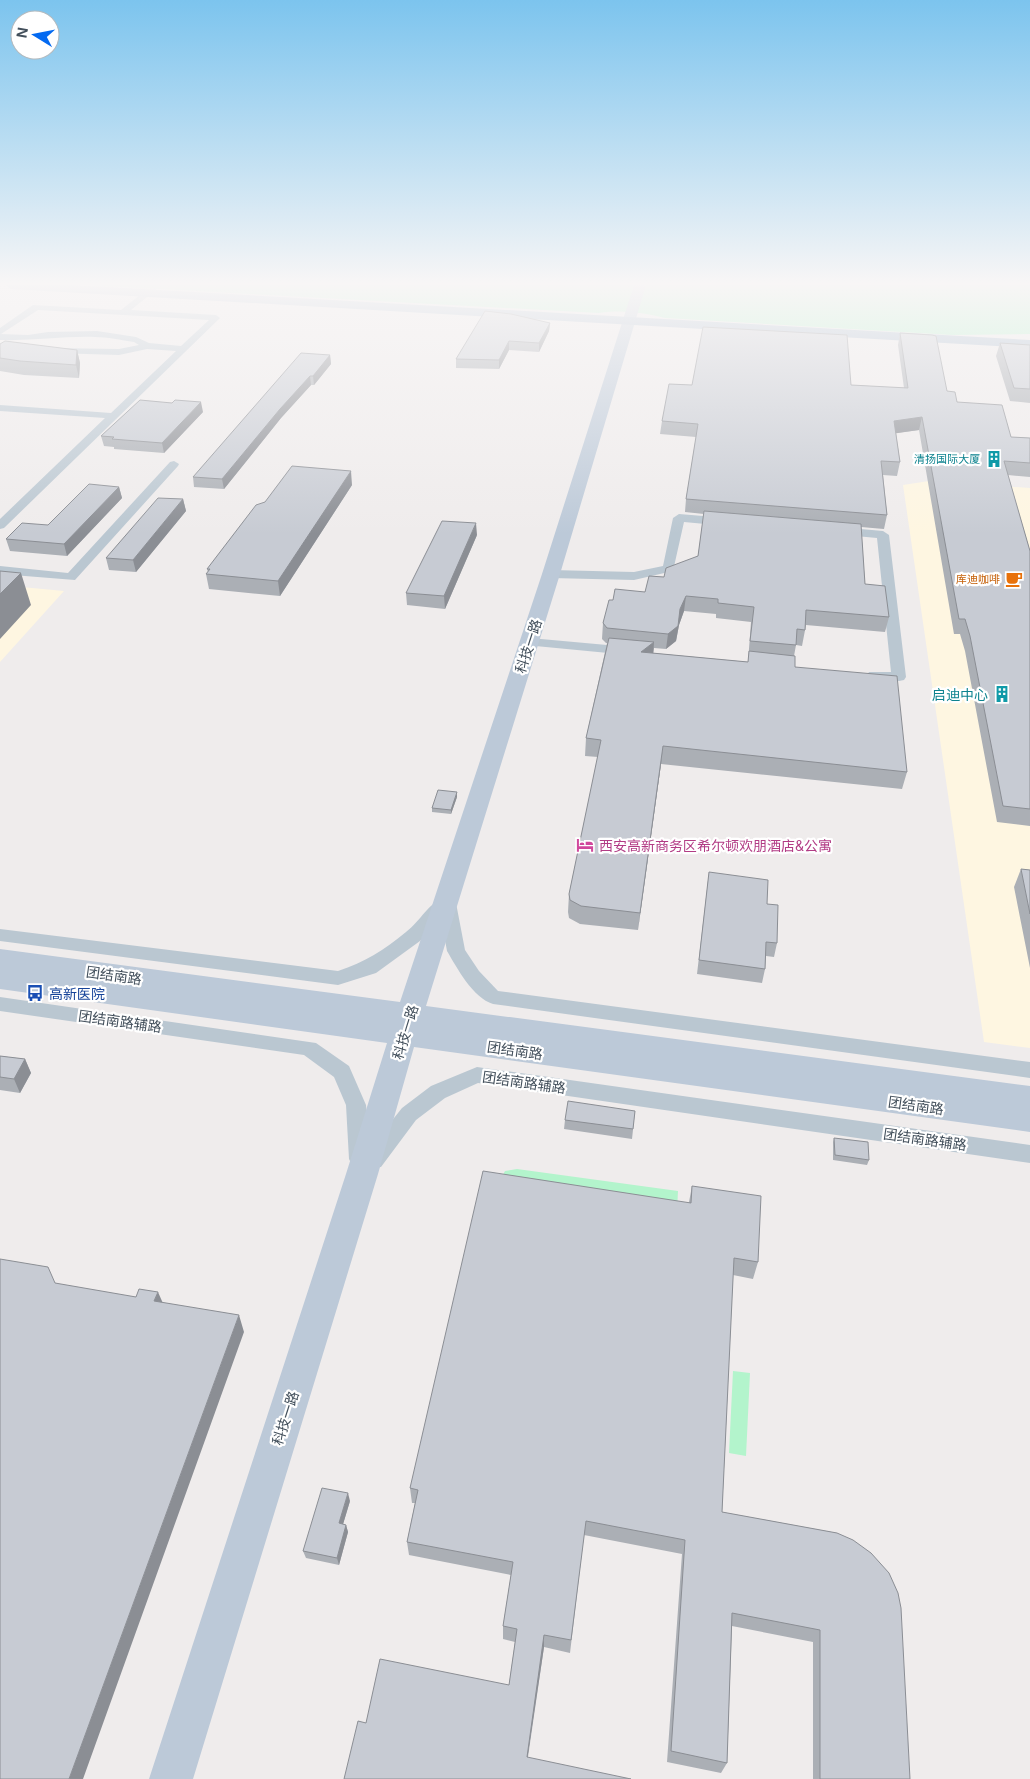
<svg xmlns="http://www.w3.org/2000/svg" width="1030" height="1779" font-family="Inter,'Noto Sans SC',sans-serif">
	<rect width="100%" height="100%" fill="#efecec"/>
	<path fill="#fef6e1" d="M929 481 1030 488V1048L984 1042 903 485Z
		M0 585 64 591 0 662Z"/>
	<path fill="#b3f4cc" d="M86 285H1030V334L952 335 665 318C642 312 622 310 599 313Z
		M517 1169 678 1191 677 1211 497 1186 505 1171Z
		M733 1371 750 1373 746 1456 729 1453Z"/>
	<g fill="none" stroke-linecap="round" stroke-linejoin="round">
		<path fill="#bac7d1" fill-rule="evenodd" d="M145 291 152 293 131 310 216 315 220 318 4 528 0 529V519L105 418 0 411V405L111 413 176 351 147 349 119 355 54 353 49 350 51 348 119 349 139 345 134 342C121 340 107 337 95 337 63 336 32 341 0 340V328L33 305 121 310ZM38 310 209 320 181 346 149 343 136 337 97 331 48 332 28 335 1 334Z
			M174 461 179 464 178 466 75 580 0 574V566L68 573 170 462Z
			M679 514 727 518 733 522 727 526 684 522 673 571 634 580 551 578 545 574 551 570 634 572 663 566 673 518Z
			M838 527 883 531 889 535 906 677 904 680 899 681 869 678 867 675 869 672H891L877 538 834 534 832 531Z
			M530 638 629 647 636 651 629 655 525 645 523 642Z
			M447 897 453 899 456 903 465 950 479 971 498 991 1030 1062V1078L493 1004C473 998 457 968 447 951L441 918 420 941 376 973 338 985 0 941V929L338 971C365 962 384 950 406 932 421 921 428 902 447 897Z
			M0 997 316 1043 349 1066 366 1105 370 1148 402 1108 431 1086 477 1067 1030 1145V1163L478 1083 445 1098 416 1120 381 1167C372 1169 361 1168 352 1165L349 1159 346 1105 334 1077 304 1055 0 1011Z"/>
		<path fill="#bcc9d8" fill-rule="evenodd" d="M634 285H646L560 574 426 1006 1030 1086V1132L414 1047 378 1174 193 1779H149L346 1174 387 1043 0 989V969L162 991 0 969V949L400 1002 542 574Z"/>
		<path fill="#a8bbcf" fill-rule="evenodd" d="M5 285H71L1030 340V348L11 289Z"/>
	</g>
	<path fill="#abafb5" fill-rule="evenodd" d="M550 323 549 331 539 352 509 350 499 369 456 368V359Z
		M900 333 947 391 957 402 1011 437 1030 438V477L1008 475 1030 551V826L997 822 965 651 960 634H954L919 430 896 433 900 462 897 476 883 475 887 515 884 529 861 527 865 584 889 617 885 632 806 625 802 646 796 645 794 656 795 667 907 772 902 789 661 764 638 930 580 924 569 918 568 912 569 894 598 757 585 756 586 738 607 643H606L602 639 603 623 613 600 645 592 664 577 698 556 704 514 685 512 686 499 696 437 660 434 662 421 692 385H851L904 388 898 345ZM684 611 716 614V618L751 622 748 662 653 653 654 648 666 649 676 641 679 625Z
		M1000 343 1030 345V403L1010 401 996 356Z
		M0 344 77 350 80 363 79 378 24 375 0 371Z
		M330 355 331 364 314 385H311L281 418 224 489 194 487 193 477Z
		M203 412 164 453 114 449V447L104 446 101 436Z
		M352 485 280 596 209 589 206 574 208 572 207 569 265 502Z
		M119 487 122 498 67 556 10 551 6 539 48 525Z
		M183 499 186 511 136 572 109 570 106 558Z
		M477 535 445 609 407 605 406 593Z
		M457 797 451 814 432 812V808Z
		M1021 869 1030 870V968L1014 887Z
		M709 872 777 943 774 957 766 956 765 969 762 983 697 974Z
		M0 1056 25 1059 31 1073 20 1093 0 1090Z
		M635 1111 632 1139 564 1129 565 1120Z
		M834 1138 869 1160 867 1165 833 1160V1142Z
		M692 1186 758 1262 753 1279 733 1275 722 1512 837 1533 910 1779H813V1642L732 1626 727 1763 721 1773 667 1762 682 1554 584 1535 570 1653 544 1647 528 1757 366 1723 509 1685 515 1642 503 1639V1626L511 1575 409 1555 407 1542 415 1503H412L410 1488 689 1202Z
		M350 1501 343 1524 346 1525 348 1532 339 1565 306 1558 303 1551Z"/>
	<path fill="#8b8e94" d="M550 323 549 331 539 352V343Z
		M509 341V350L499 369V360Z
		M77 350 80 363 79 378 76 365Z
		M330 355 331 364 314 385 313 376Z
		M310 376 311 385 281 418 224 489 222 479 280 409Z
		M201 402 203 412 164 453 162 443Z
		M922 417 919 430 891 434 894 421Z
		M351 471 352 485 280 596 278 581Z
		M119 487 122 498 67 556 64 544Z
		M183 499 186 511 136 572 133 560Z
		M476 523 477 535 445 609 444 596Z
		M21 573 31 605 0 639V594Z
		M686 596 684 611 679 625 676 641 666 649 668 634 680 609Z
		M654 642 653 659 641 652Z
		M663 746 661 764 638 930 640 913Z
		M457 792V797L451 814V810Z
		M25 1059 31 1073 20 1093 14 1079Z
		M158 1292 165 1308 154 1301Z
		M239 1315 244 1332 83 1779H69Z
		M348 1493 350 1501 341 1531 339 1523Z
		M346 1525 348 1532 339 1565 337 1558Z
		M544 1635V1647L526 1767 527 1757Z"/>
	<path fill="#c7cbd3" stroke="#8b8e94" d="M485 311 511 314 550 323 539 343 509 341 499 360 456 359Z
		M703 327 847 335 851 385 908 388 900 333 932 335 936 336 947 391 955 392 957 402 1002 405 1011 437 1030 438V463L1004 461 1030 551V809L1003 806 970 636 965 619H959L922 417 894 421 900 462 881 461 887 515 686 499 698 424 662 421 669 384 692 385Z
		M5 341 77 350 76 365 20 361 0 358V344Z
		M1000 343 1030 345V389L1014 388Z
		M301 353 330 355 313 376H310L280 409 222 479 193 477Z
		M140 400 172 403 175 400 201 402 162 443 112 439 114 437 101 436Z
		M292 466 351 471 278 581 206 574 210 569H207L256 505 265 502Z
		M89 484 119 487 64 544 6 539 22 523 48 525Z
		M158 498 183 499 133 560 106 558Z
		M704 511 861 524 865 584 885 586 889 617 806 610 805 630 797 629 796 645 750 641 754 607 718 603V599L686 596 680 609 678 626 668 634 607 628 603 623 609 600H613L615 589 645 592 649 576 664 577 666 568 698 556Z
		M442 521 476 523 444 596 406 593Z
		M0 571 21 573 0 594Z
		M609 638 654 642 641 652 748 662 749 651 795 656V667L897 676 907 772 663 746 640 913 581 906 570 900 569 894 601 740 586 738Z
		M438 790 457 792 451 810 432 808Z
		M1021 869 1030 870V914Z
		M709 872 768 880 767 904 778 905 777 943 766 942 765 969 699 960Z
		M0 1056 25 1059 14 1079 0 1077Z
		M568 1101 635 1111 633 1129 565 1120Z
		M834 1138 868 1142 869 1160 835 1155Z
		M483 1171 691 1203 692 1186 761 1196 758 1262 734 1258 722 1512 837 1533 853 1540 871 1553 889 1573 898 1593 901 1608 910 1779H820V1630L732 1613 727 1763 671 1751 685 1540 586 1521 571 1640 544 1635 527 1757 631 1779H344L358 1721 366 1723 380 1659 509 1685 517 1629 503 1626 513 1562 407 1542 418 1490 410 1488Z
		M0 1259 48 1267 55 1283 136 1297 139 1289 158 1292 154 1301 239 1315 69 1779H0Z
		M322 1488 348 1493 339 1523 346 1525 337 1558 303 1551Z"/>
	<linearGradient id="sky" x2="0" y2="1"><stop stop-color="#7cc4ee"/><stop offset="0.53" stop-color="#f8f6f6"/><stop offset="1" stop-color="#f8f6f6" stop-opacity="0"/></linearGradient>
	<rect width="1030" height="534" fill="url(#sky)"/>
	<defs>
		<g id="building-bare" transform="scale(1.35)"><path d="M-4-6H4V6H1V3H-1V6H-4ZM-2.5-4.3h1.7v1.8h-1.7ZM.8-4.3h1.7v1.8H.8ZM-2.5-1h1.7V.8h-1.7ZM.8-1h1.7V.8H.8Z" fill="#0f9aa8" stroke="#fff" stroke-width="2.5" paint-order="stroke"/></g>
		<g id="cafe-bare" transform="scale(1.35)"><path d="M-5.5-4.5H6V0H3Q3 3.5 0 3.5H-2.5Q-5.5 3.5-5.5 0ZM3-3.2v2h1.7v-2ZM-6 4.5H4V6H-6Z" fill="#e8710a" stroke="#fff" stroke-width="2.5" paint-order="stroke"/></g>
		<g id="hotel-bare" transform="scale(1.35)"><path d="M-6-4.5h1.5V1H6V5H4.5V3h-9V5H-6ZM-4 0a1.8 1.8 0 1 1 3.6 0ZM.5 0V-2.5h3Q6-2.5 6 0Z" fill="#d1479c" stroke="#fff" stroke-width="2.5" paint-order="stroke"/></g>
		<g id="bus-bare" transform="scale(1.35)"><path d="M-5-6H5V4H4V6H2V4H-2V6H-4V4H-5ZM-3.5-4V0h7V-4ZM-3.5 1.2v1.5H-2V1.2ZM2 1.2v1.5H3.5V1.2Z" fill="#1a4fb4" stroke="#fff" stroke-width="2.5" paint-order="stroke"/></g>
	</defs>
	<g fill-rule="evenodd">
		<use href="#building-bare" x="994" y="459"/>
		<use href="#cafe-bare" x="1014" y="579"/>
		<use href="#building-bare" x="1002" y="694"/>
		<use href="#hotel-bare" x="585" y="845"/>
		<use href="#bus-bare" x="35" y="993"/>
	</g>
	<g text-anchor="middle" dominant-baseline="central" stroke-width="4.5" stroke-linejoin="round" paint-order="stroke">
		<g font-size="11" fill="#0d838f" stroke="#fff" text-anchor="end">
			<text x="980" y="459">清扬国际大厦</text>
		</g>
		<g font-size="11" fill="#c56008" stroke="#fff" text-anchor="end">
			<text x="1000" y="579">库迪咖啡</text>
		</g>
		<g font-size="14" fill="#424f5b" stroke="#fff">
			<text transform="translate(528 646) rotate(-72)">科技一路</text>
			<text transform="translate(114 975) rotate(8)">团结南路</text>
			<text transform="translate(120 1021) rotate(8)">团结南路辅路</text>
			<text transform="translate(405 1032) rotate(-73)">科技一路</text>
			<text transform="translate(515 1050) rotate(8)">团结南路</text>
			<text transform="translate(524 1082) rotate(8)">团结南路辅路</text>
			<text transform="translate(916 1105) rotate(8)">团结南路</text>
			<text transform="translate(925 1139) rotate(8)">团结南路辅路</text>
			<text transform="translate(285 1418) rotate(-72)">科技一路</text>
		</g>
		<g font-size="14" fill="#0d838f" stroke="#fff" text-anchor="end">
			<text x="988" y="694">启迪中心</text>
		</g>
		<g font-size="14" fill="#b23c85" stroke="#fff" text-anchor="start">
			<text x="599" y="845">西安高新商务区希尔顿欢朋酒店&amp;公寓</text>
		</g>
		<g font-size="14" fill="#164399" stroke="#fff" text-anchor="start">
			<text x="49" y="993">高新医院</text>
		</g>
	</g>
	<g transform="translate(35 35) rotate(280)"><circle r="24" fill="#ffffff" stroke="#b3b9bd"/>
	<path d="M0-4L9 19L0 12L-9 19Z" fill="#046af1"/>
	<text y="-8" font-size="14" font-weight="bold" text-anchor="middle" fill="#424f5b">N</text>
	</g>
</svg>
